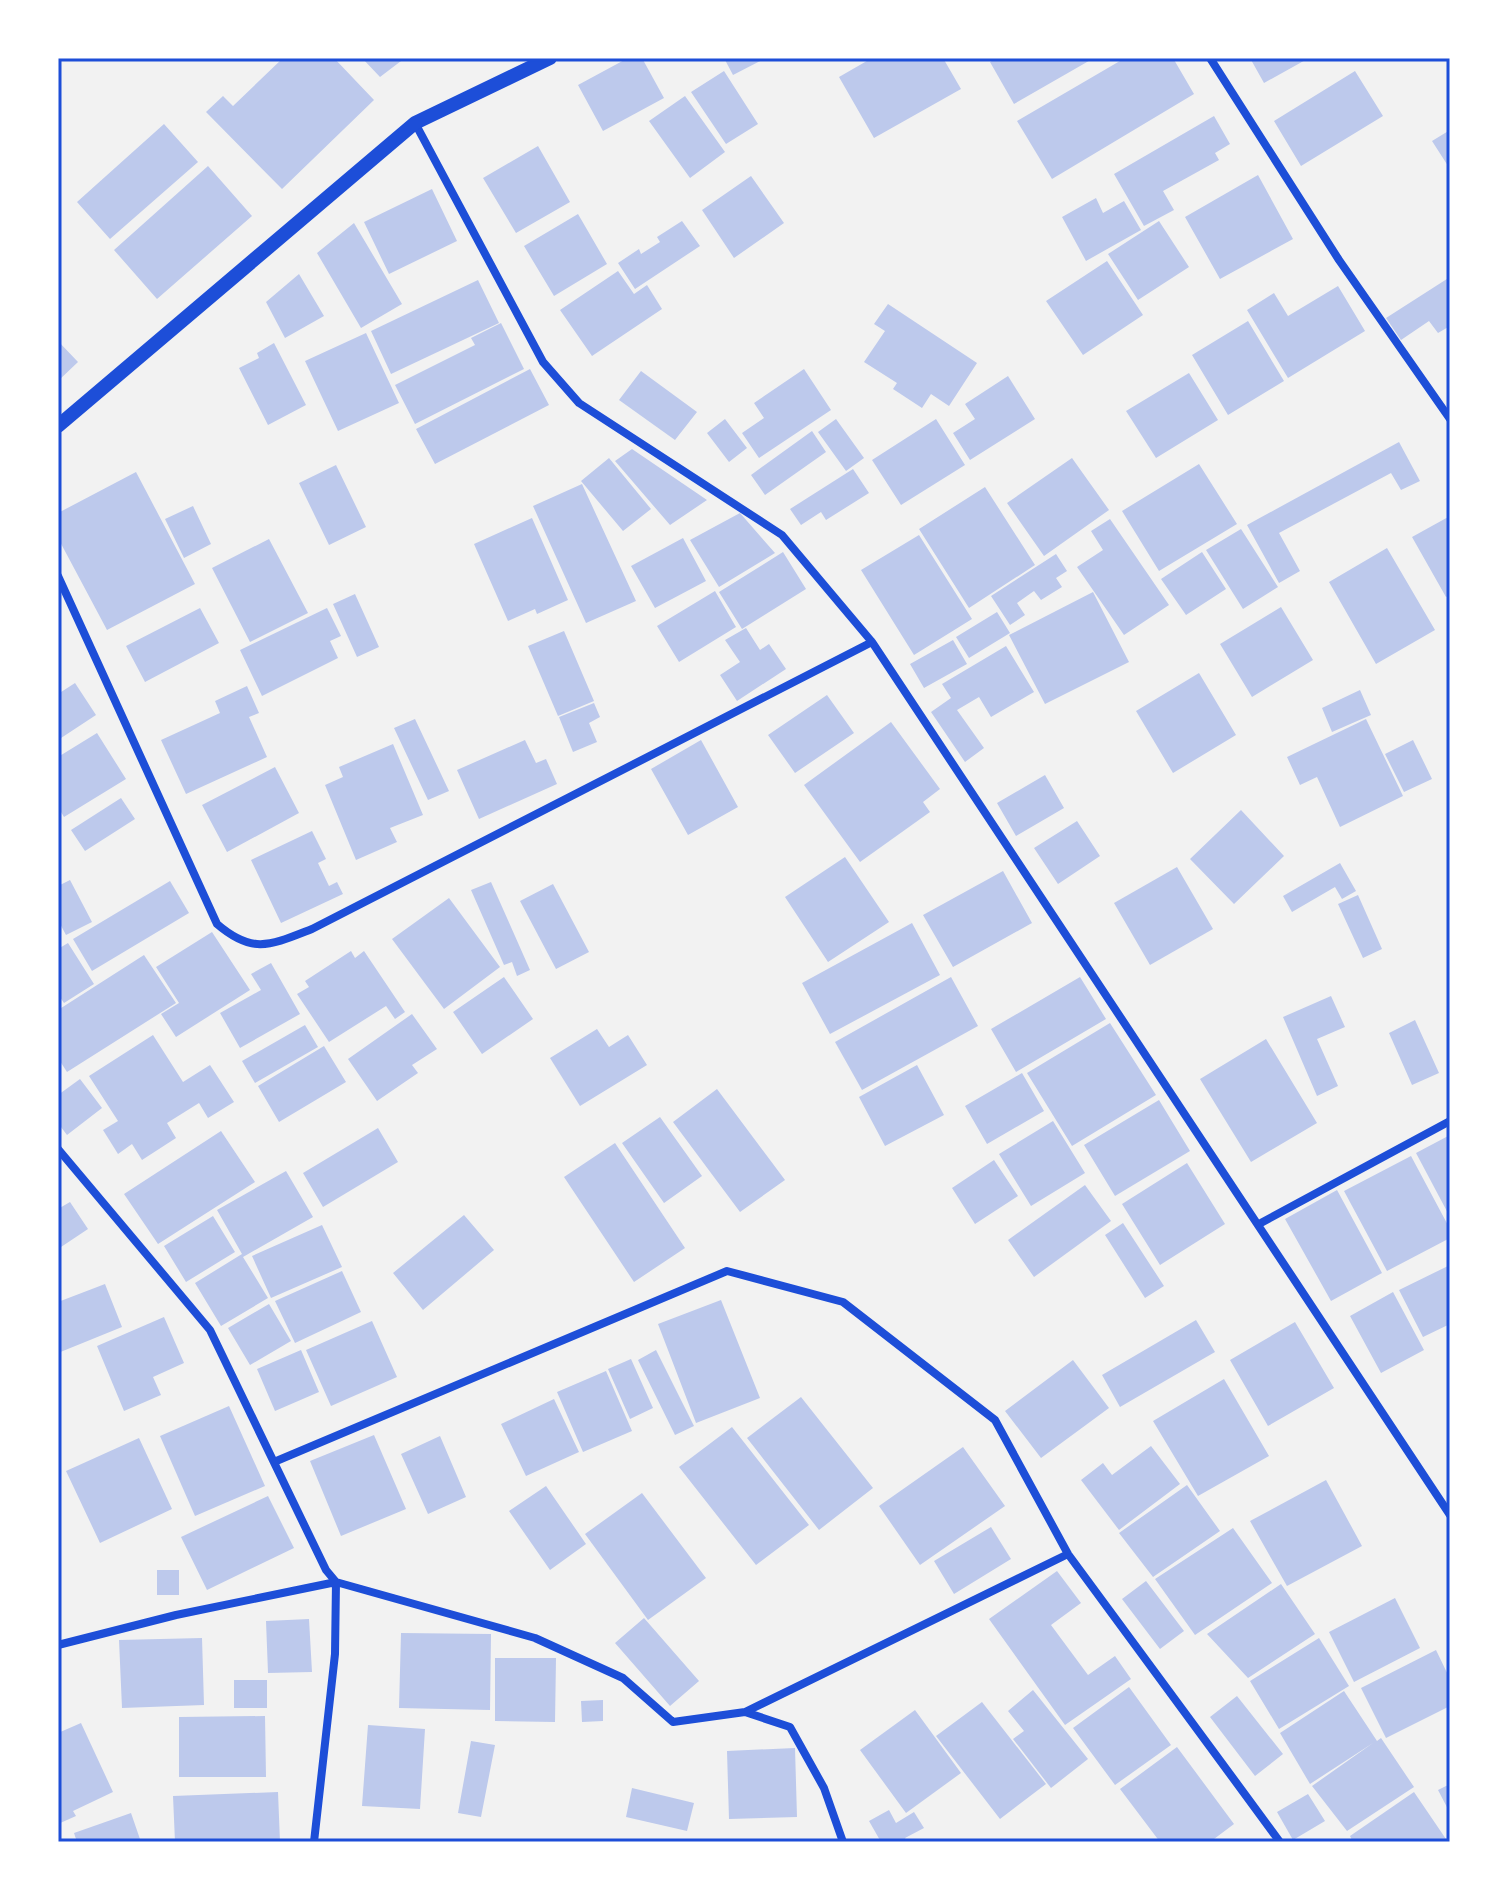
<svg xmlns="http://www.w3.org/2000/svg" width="1508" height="1900" font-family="Roboto,sans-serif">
	<rect width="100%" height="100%" fill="#f2f2f2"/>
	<path fill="#bdc9ec" d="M283 58H334L374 100 282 189 206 112 223 96 233 106Z
		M362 58H405L380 77Z
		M628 58H642L664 98 603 131 578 85Z
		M724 58H766L733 75Z
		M872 58H943L961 89 874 138 839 77Z
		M997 58H1094L1014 104 990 62Z
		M1125 58H1173L1194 94 1052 179 1017 121Z
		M1250 58H1309L1264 83Z
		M724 71 758 124 726 144 691 92Z
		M1355 71 1383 116 1301 166 1274 121Z
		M685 96 725 152 690 178 649 121Z
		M1214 116 1230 144 1215 153 1219 160 1163 191 1174 210 1144 226 1114 174Z
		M164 124 198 162 110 239 77 202Z
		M1450 130V169L1432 141Z
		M538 146 570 202 516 233 483 178Z
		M208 166 252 216 157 299 114 250Z
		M1258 175 1293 239 1220 279 1185 217Z
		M751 176 784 223 734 258 702 210Z
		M432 189 457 241 389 274 364 222Z
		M1096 198 1103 213 1124 201 1141 230 1086 261 1062 217Z
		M578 214 607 264 554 296 524 246Z
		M682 221 700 246 635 289 618 263 639 249 641 254 660 242 657 237Z
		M1159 221 1189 267 1138 300 1108 254Z
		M354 223 402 304 361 328 317 253Z
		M1107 261 1143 315 1083 355 1046 301Z
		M618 271 634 294 647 285 662 309 592 356 560 310Z
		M299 274 324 316 285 338 266 302Z
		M1450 277V326L1438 333 1429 321 1401 340 1386 318Z
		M478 280 499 323 391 374 371 331Z
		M1338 286 1365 331 1288 378 1247 310 1274 293 1288 316Z
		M888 304 977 363 949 406 931 394 922 408 893 389 897 383 864 362 885 331 874 324Z
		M1248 321 1284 381 1228 415 1192 355Z
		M501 323 524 369 415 424 395 385 475 345 471 338Z
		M366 333 399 403 338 431 305 361Z
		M58 341 78 362 58 381Z
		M274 343 306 405 268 425 239 368 259 358 257 353Z
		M530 369 549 405 435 464 416 429Z
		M804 369 831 410 759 458 742 433 764 418 754 403Z
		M641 371 697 412 675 440 619 400Z
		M1189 373 1218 420 1156 458 1126 411Z
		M1008 376 1035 419 970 460 953 433 975 419 965 404Z
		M725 419 747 448 729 462 707 433Z
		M836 419 864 458 846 471 818 432Z
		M936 419 965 465 901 505 872 460Z
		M812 431 826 452 765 495 751 475Z
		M1399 442 1420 481 1401 490 1391 473 1279 533 1300 571 1279 583 1247 525Z
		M632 449 707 500 670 525 615 461Z
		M609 458 651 509 623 531 581 481Z
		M1072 458 1109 510 1044 556 1007 503Z
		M1199 464 1237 524 1159 571 1122 511Z
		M336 465 366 527 329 545 299 483Z
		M853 469 869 493 826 520 821 512 801 525 790 509Z
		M136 472 195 584 107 630 58 538V513Z
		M582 484 636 601 586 623 533 506Z
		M985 487 1035 565 969 608 919 529Z
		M193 506 211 544 184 558 165 519Z
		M740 513 775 553 719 587 690 540Z
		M1450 516V595L1446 597 1412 537Z
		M532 518 568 600 537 614 535 609 508 621 474 544Z
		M1110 519 1169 605 1124 635 1077 567 1103 550 1091 531Z
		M1241 529 1278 587 1243 609 1206 550Z
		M919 535 972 619 914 655 861 570Z
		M683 538 706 581 655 608 631 566Z
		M269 539 308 613 250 642 212 568Z
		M1387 548 1435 630 1376 664 1329 582Z
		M783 552 806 589 742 629 719 592Z
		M1202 552 1226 589 1186 615 1161 579Z
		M1056 554 1067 571 1056 578 1062 587 1041 600 1034 591 1017 603 1025 615 1010 625 991 596Z
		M715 591 736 627 679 662 657 626Z
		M1093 592 1129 662 1045 704 1009 635Z
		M355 594 379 647 357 657 333 604Z
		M1281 607 1313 660 1252 697 1220 644Z
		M200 608 219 643 145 682 126 646Z
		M327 608 341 636 330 641 338 658 262 696 240 650Z
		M997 612 1010 633 969 658 956 637Z
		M746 628 760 650 769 644 786 669 737 701 720 675 740 662 725 640Z
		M564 631 594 701 558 716 528 646Z
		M953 640 967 664 924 688 910 664Z
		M1006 646 1034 692 991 717 979 697 957 710 984 748 965 762 931 712 951 698 942 684Z
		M1199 673 1236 735 1173 773 1136 711Z
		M75 683 96 715 58 740V694Z
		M247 686 259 713 249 717 267 757 186 794 161 740 220 713 215 701Z
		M1360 690 1371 715 1332 732 1322 708Z
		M827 695 854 733 795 773 768 735Z
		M594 703 600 717 589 723 597 742 573 752 559 717Z
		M415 719 449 791 428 800 394 728Z
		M1366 719 1403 796 1340 827 1317 777 1300 785 1287 757Z
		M891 722 940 789 923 802 930 812 860 862 804 785Z
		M97 733 126 779 64 817 58 807V757Z
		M525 740 536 763 546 759 557 784 479 819 457 770Z
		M701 740 738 807 688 835 651 769Z
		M1413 740 1432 779 1404 792 1385 754Z
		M393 744 423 815 390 828 397 842 356 860 325 785 343 777 339 767Z
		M275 767 299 813 227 852 202 805Z
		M1045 775 1064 808 1016 836 997 803Z
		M121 798 135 819 85 851 71 830Z
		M1241 810 1284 856 1234 904 1190 859Z
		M1077 821 1100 856 1058 884 1034 848Z
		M312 831 326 859 318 863 329 886 337 882 343 894 281 923 251 860Z
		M845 857 889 922 828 962 785 897Z
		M1340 863 1356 891 1342 899 1335 887 1292 912 1283 896Z
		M1177 867 1213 929 1150 965 1114 903Z
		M1003 871 1032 923 953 967 923 915Z
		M70 880 92 922 66 935 58 920V886Z
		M170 881 189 913 92 971 73 939Z
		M491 882 530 970 517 976 512 962 504 965 471 890Z
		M553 884 589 952 556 969 520 901Z
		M1358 895 1382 949 1363 958 1338 904Z
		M449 898 500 967 444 1009 392 939Z
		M912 923 940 975 830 1034 802 983Z
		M212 932 250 990 176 1037 161 1014 179 1003 156 967Z
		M68 943 94 984 64 1003 58 994V949Z
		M351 951 355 958 364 951 405 1012 395 1019 386 1006 329 1042 297 994 309 987 305 981Z
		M144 955 176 1003 67 1072 58 1058V1010Z
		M271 963 300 1014 240 1048 220 1013 261 990 251 974Z
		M504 977 533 1019 482 1054 453 1012Z
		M951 977 978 1026 862 1090 835 1042Z
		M1080 977 1106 1019 1016 1072 991 1029Z
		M1331 996 1345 1027 1317 1039 1338 1086 1317 1096 1283 1017Z
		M412 1014 437 1049 412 1065 418 1073 377 1101 348 1059Z
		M1415 1020 1439 1073 1412 1085 1389 1033Z
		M1110 1023 1156 1095 1072 1146 1027 1073Z
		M305 1025 318 1047 255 1083 242 1061Z
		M597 1029 609 1047 628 1035 647 1065 580 1106 550 1058Z
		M153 1035 183 1082 210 1065 234 1102 208 1118 199 1103 167 1123 176 1138 142 1160 132 1144 118 1154 103 1130 118 1121 89 1076Z
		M1266 1039 1317 1123 1251 1162 1200 1079Z
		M324 1046 346 1082 279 1122 258 1086Z
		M917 1065 944 1115 885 1146 859 1097Z
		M1022 1073 1044 1111 987 1144 965 1106Z
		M80 1079 102 1108 67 1135 58 1123V1095Z
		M717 1089 785 1180 740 1212 673 1122Z
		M1159 1100 1190 1151 1115 1196 1084 1145Z
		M660 1117 702 1176 664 1203 622 1143Z
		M1053 1121 1085 1173 1031 1206 999 1154Z
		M378 1128 398 1162 323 1207 303 1173Z
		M221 1131 255 1182 158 1244 124 1194Z
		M1450 1135V1217L1416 1153Z
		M615 1143 685 1248 634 1282 564 1177Z
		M1411 1156 1450 1229V1238L1387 1271 1344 1191Z
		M994 1160 1018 1196 975 1224 952 1188Z
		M1187 1163 1225 1224 1160 1265 1122 1204Z
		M286 1171 313 1217 243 1257 268 1298 221 1326 195 1283 242 1254 217 1210Z
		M1085 1185 1111 1221 1034 1277 1008 1240Z
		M1337 1190 1382 1273 1331 1301 1285 1219Z
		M70 1202 88 1229 58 1249V1209Z
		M464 1215 494 1250 423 1310 393 1273Z
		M213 1216 235 1252 186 1282 164 1246Z
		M1123 1223 1164 1286 1145 1298 1105 1235Z
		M322 1225 342 1267 271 1298 252 1256Z
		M1450 1265V1324L1423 1337 1399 1290Z
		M342 1271 361 1312 295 1343 275 1301Z
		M105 1284 122 1327 58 1353V1302Z
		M1393 1292 1424 1350 1381 1373 1350 1316Z
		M721 1300 760 1398 696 1423 658 1324Z
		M269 1304 291 1341 250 1365 228 1328Z
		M164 1317 184 1363 153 1377 161 1395 124 1411 97 1346Z
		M1196 1320 1215 1352 1120 1407 1102 1375Z
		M372 1321 397 1377 331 1406 306 1350Z
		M1295 1322 1334 1388 1268 1426 1230 1360Z
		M301 1350 319 1392 275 1411 257 1369Z
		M656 1350 694 1426 675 1435 638 1360Z
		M631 1359 653 1408 630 1419 608 1369Z
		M1073 1360 1109 1408 1041 1458 1005 1411Z
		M606 1371 632 1431 583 1452 557 1392Z
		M1224 1379 1269 1456 1198 1496 1153 1421Z
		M801 1397 873 1488 819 1530 747 1438Z
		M554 1399 579 1452 526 1476 501 1424Z
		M229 1406 265 1486 195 1516 160 1436Z
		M732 1427 809 1525 756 1565 679 1467Z
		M374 1435 406 1509 341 1536 310 1461Z
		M440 1436 466 1497 428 1514 401 1454Z
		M139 1438 172 1509 100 1543 66 1471Z
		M1151 1446 1180 1484 1119 1530 1081 1480 1103 1463 1112 1475Z
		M963 1447 1005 1506 920 1565 879 1506Z
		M1326 1480 1362 1546 1287 1586 1250 1521Z
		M1187 1485 1220 1531 1153 1577 1119 1533Z
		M546 1486 586 1544 550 1570 509 1511Z
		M642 1493 706 1578 648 1620 585 1534Z
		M268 1496 294 1548 207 1590 181 1537Z
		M991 1527 1011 1559 954 1594 934 1561Z
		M1233 1528 1272 1583 1195 1635 1155 1579Z
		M157 1570H179V1595H157Z
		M1057 1571 1081 1603 1051 1625 1088 1675 1115 1656 1131 1679 1065 1725 989 1619Z
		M1146 1581 1184 1631 1160 1649 1122 1599Z
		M1281 1584 1315 1634 1248 1678 1207 1634Z
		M1395 1598 1420 1648 1354 1682 1329 1632Z
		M644 1618 699 1681 670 1706 615 1643Z
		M309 1619 312 1672 268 1673 266 1621Z
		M401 1633 491 1634 490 1710 399 1708Z
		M202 1638 204 1705 122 1708 119 1640Z
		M1319 1638 1349 1686 1279 1729 1250 1681Z
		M1436 1650 1450 1679V1706L1386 1738 1361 1688Z
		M495 1658H556L555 1722 495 1721Z
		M234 1680H267V1708H234Z
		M1129 1687 1171 1745 1115 1785 1073 1728Z
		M1033 1690 1088 1759 1051 1788 1013 1739 1024 1731 1008 1711Z
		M1344 1691 1377 1741 1381 1738 1414 1787 1347 1831 1312 1786 1373 1743 1310 1784 1280 1733Z
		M1237 1696 1283 1754 1255 1776 1210 1717Z
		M603 1700V1721L582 1722 581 1701Z
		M982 1702 1046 1784 1000 1819 936 1736Z
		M915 1710 961 1773 906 1813 860 1750Z
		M265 1716 266 1777H179V1717Z
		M81 1723 113 1792 73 1811 76 1816 58 1824V1733Z
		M368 1725 425 1729 420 1809 362 1806Z
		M471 1741 495 1745 481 1817 458 1813Z
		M1177 1747 1234 1824 1210 1842H1160L1120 1789Z
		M795 1748 797 1817 729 1819 727 1751Z
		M1450 1784V1813L1438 1790Z
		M632 1788 694 1803 687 1831 626 1817Z
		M278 1792 280 1842H175L173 1796Z
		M1414 1792 1448 1842H1353L1350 1836Z
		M1308 1794 1325 1821 1293 1840 1277 1812Z
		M889 1810 896 1823 914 1812 924 1828 905 1838 907 1842H881L869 1821Z
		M131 1813 141 1842H77L74 1833Z"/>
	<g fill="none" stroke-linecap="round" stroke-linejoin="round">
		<path stroke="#1d4ed8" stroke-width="8" d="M1210 58 1339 260 1450 419
			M415 123 543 362 579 403 782 535 872 642 1450 1515
			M58 576 217 924C253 955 271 945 312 929L872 642
			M58 1149 210 1330 326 1570 336 1582 335 1654 314 1842
			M1259 1224 1450 1121
			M274 1462 727 1271 843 1302 995 1420 1068 1554 1280 1842
			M58 1645 176 1615 336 1582 535 1638 623 1678 673 1722 745 1712 790 1727 824 1788 843 1842
			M745 1712 1068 1554"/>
		<path stroke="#1d4ed8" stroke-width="14" d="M58 426 415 123 550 58"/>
	</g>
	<rect width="1508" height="1900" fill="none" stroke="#ffffff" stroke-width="120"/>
	<rect x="60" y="60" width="1388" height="1780" fill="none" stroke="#1d4ed8" stroke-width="3"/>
</svg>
